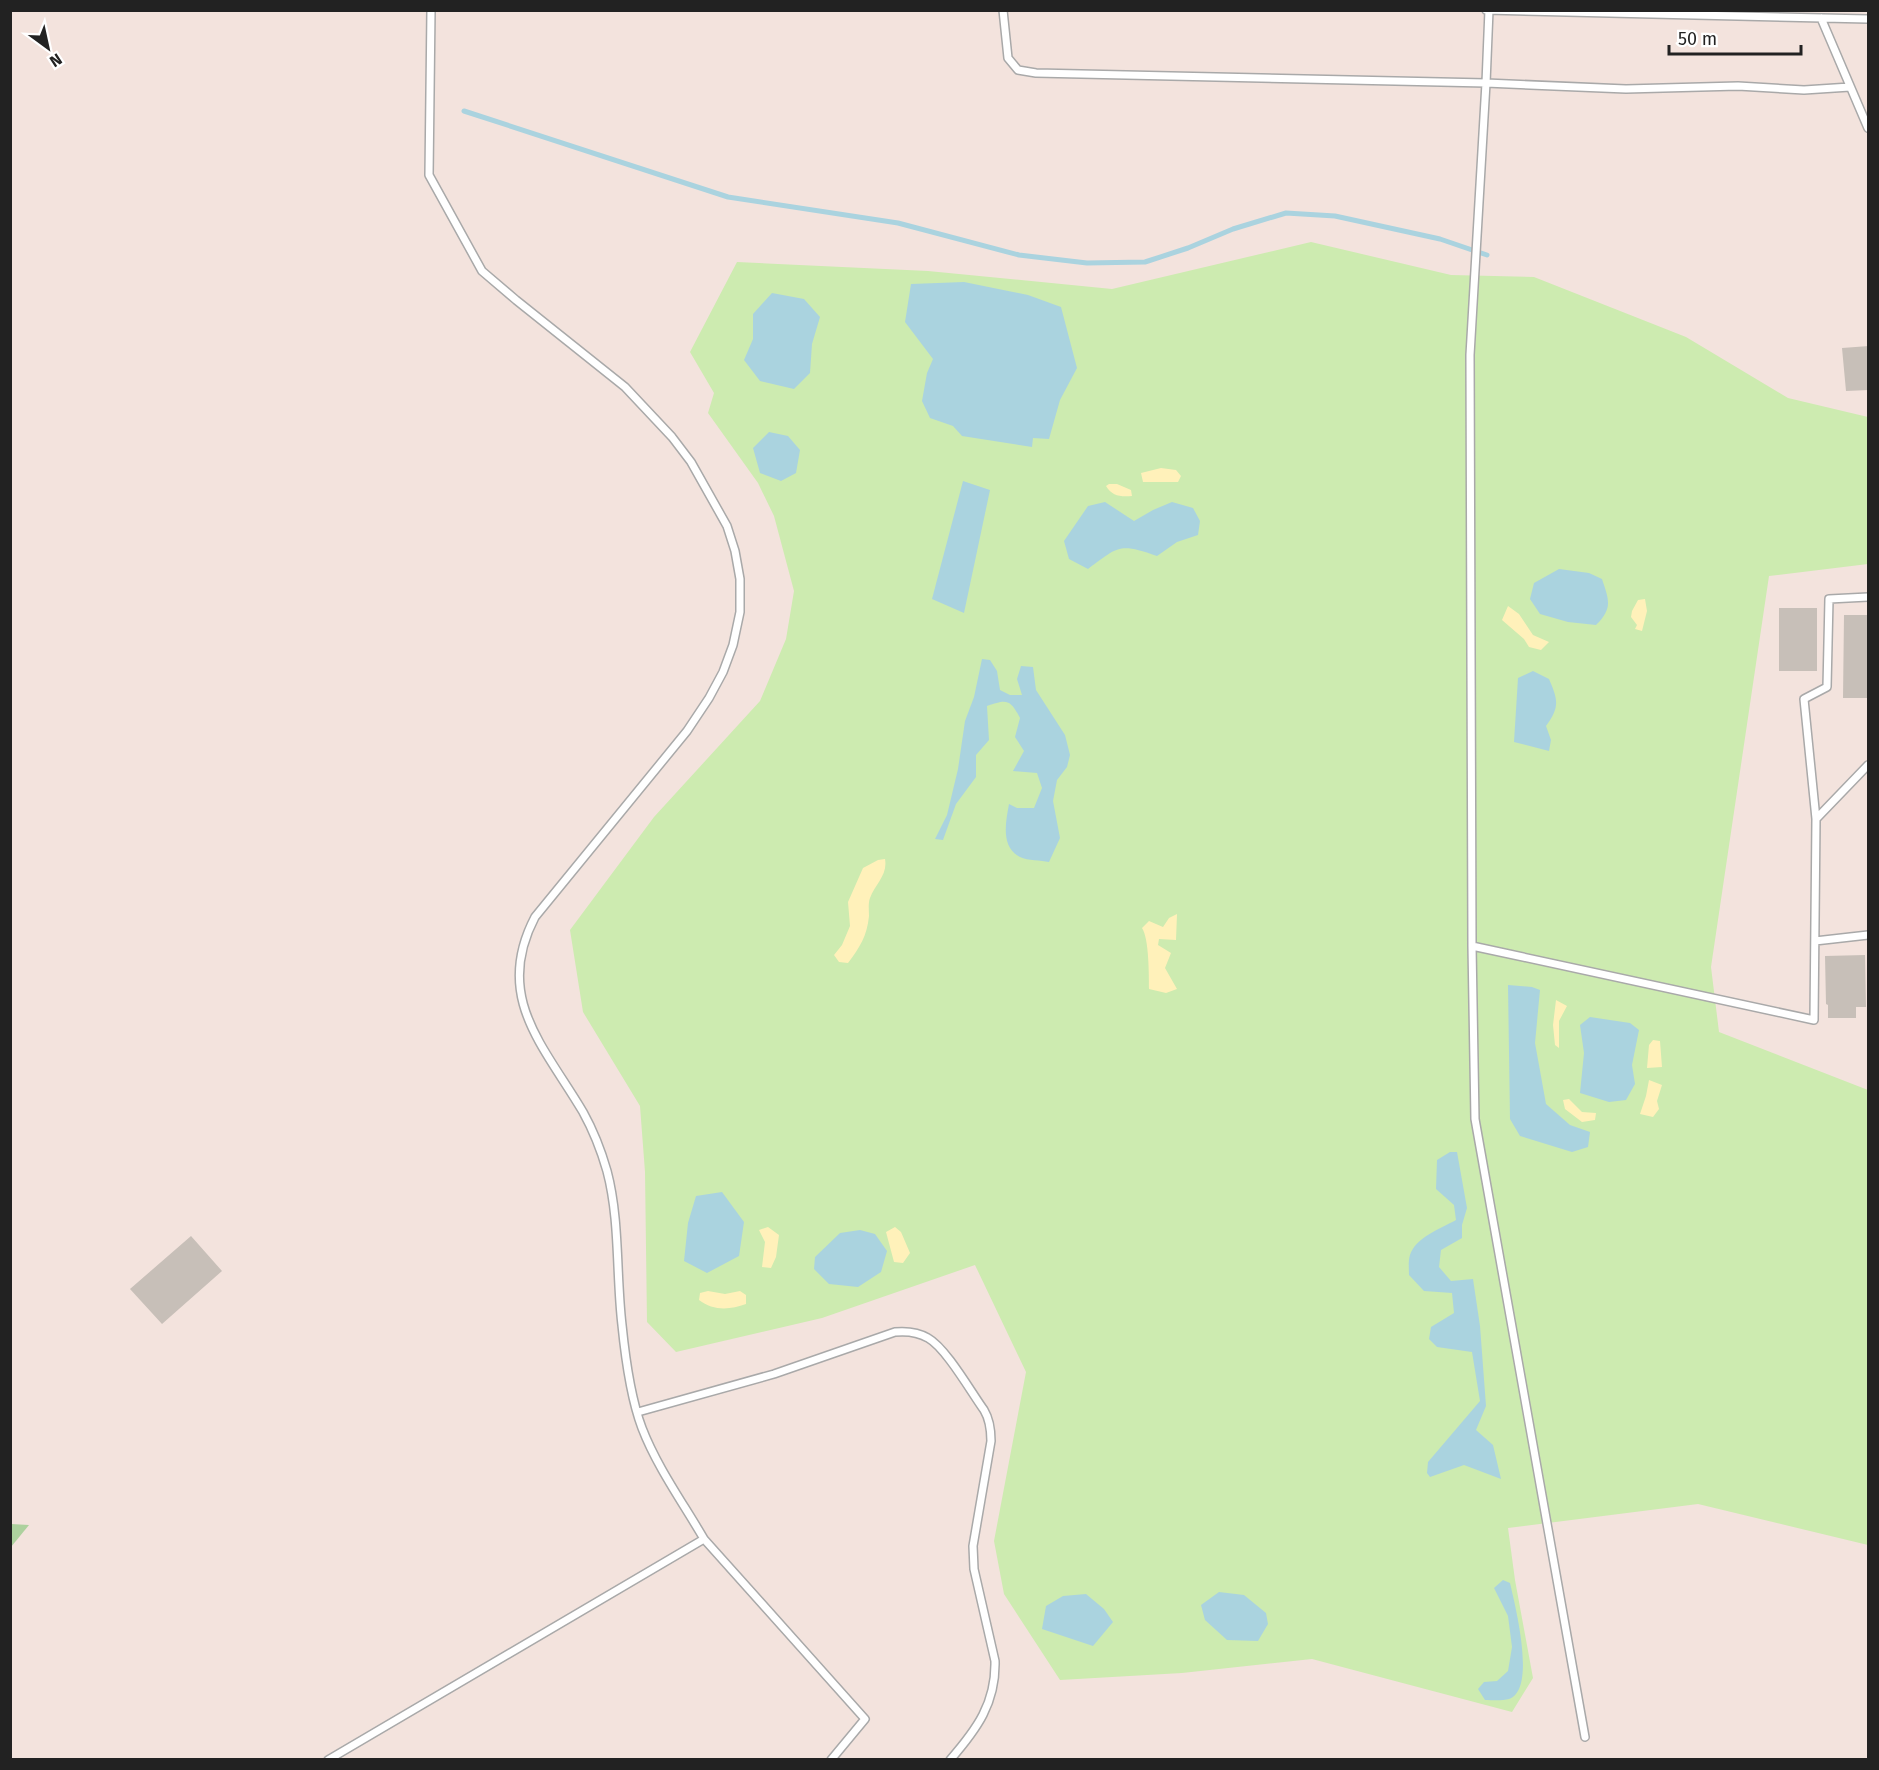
<svg xmlns="http://www.w3.org/2000/svg" width="1879" height="1770" font-family="'Fira Sans',sans-serif">
	<rect width="100%" height="100%" fill="#f2efe9"/>
	<path fill="#f3e3dd" d="M11 11H1868V1759L11 1760Z"/>
	<path fill="#cdebb0" d="M1311 242 1451 275 1534 277 1686 337 1788 398 1868 417V564L1769 576 1711 967 1719 1032 1868 1090V1545L1698 1504 1508 1528 1515 1580 1533 1678 1512 1712 1312 1659 1182 1673 1060 1680 1004 1594 994 1541 1026 1372 975 1265 822 1318 676 1352 647 1322 645 1172 640 1106 583 1012 570 930 654 817 760 701 786 639 794 591 774 516 758 483 708 413 714 393 690 352 737 262 928 271 1112 289Z"/>
	<path fill="#add19e" d="M11 1524 29 1525 11 1547 10 1524Z"/>
	<path fill="#fff1ba" d="M1161 468 1176 470 1181 476 1178 482H1143L1141 473Z
		M1109 484H1117L1131 490 1132 496C1120 497 1112 496 1106 486Z
		M1645 599 1647 611 1642 631 1635 629 1637 625 1631 617 1632 611 1638 600Z
		M1508 606 1519 614 1533 635 1549 642 1541 650 1529 647 1524 639 1502 620Z
		M885 859C888 875 875 884 870 898 868 903 869 911 869 916 867 936 860 947 848 963L839 962 834 955 842 945 850 926 848 902 863 868 878 860Z
		M1177 914 1176 940 1159 939 1158 945 1171 953 1165 968 1177 989 1166 993 1149 989C1149 975 1149 938 1142 928L1149 921 1163 927 1169 918Z
		M1556 1000 1567 1006 1559 1021V1048L1555 1045 1553 1025Z
		M1653 1040 1660 1041 1662 1067 1647 1068 1649 1045Z
		M1649 1080 1662 1085 1657 1101 1659 1109 1653 1117 1640 1114 1646 1096Z
		M1569 1099 1582 1112 1596 1113 1595 1120 1582 1122 1565 1109 1563 1100Z
		M768 1227 779 1235 776 1257 771 1268 762 1267 765 1242 759 1230Z
		M895 1227 901 1232 910 1253 903 1263 894 1262 886 1232Z
		M708 1291 725 1294 740 1291 746 1295V1304C730 1310 713 1311 699 1300L700 1293Z"/>
	<path fill="#aad3df" d="M964 282 1028 295 1061 307 1077 368 1060 400 1049 439 1033 438 1032 447 962 436 953 426 930 418 922 401 927 373 933 359 905 322 911 284Z
		M772 293 804 299 820 317 812 344 810 373 794 389 760 381 744 360 753 339V314Z
		M769 432 788 436 800 450 796 473 781 481 760 473 753 448Z
		M963 481 990 490 964 613 932 599Z
		M1105 502 1134 521 1153 510 1172 502 1193 508 1200 521 1198 535 1177 542 1157 556C1119 543 1119 546 1088 569L1069 559 1064 541 1088 506Z
		M1559 569 1589 573 1602 579C1609 600 1613 608 1596 625L1568 622 1540 614 1530 599 1534 583Z
		M982 659 990 660 997 671 1000 690 1010 695H1022L1017 679 1021 666 1033 667 1036 690 1065 735 1070 755 1067 767 1057 780 1053 801 1060 838 1049 862C1041 860 1028 861 1020 857 1000 847 1006 821 1009 804L1017 808H1034L1042 788 1037 773 1013 771 1024 751 1015 737 1020 718C1010 699 1007 699 987 706L989 740 976 755V777L956 804 943 840 935 839 947 815 958 769 965 721 974 697Z
		M1533 671 1549 679C1558 700 1560 707 1546 726L1551 740 1549 751 1514 742 1518 678Z
		M1508 985 1532 987 1540 990 1535 1043 1546 1104 1570 1125 1590 1132 1588 1147 1572 1152 1520 1136 1510 1119Z
		M1590 1017 1630 1023 1639 1030 1632 1065 1635 1084 1626 1100 1609 1102 1580 1093 1584 1053 1580 1025Z
		M1450 1152H1457L1467 1208 1462 1225V1238L1441 1250 1439 1267 1451 1281 1473 1279 1480 1326 1486 1406 1476 1430 1493 1445 1501 1479 1464 1465 1430 1477 1427 1473 1428 1462 1480 1401 1472 1352 1437 1347 1429 1339 1431 1327 1454 1313 1452 1293 1424 1291 1409 1275C1409 1269 1408 1261 1410 1255 1416 1237 1440 1229 1456 1220L1454 1205 1436 1189 1437 1160Z
		M722 1192 744 1222 739 1256 707 1273 684 1261 688 1223 696 1196Z
		M860 1230 875 1234 887 1251 881 1272 858 1287 829 1284 814 1269 815 1257 840 1233Z
		M1503 1580 1510 1583C1515 1605 1537 1690 1509 1699 1502 1701 1492 1700 1485 1700L1478 1689 1484 1682 1497 1681 1508 1671 1512 1647 1508 1616 1494 1588Z
		M1219 1592 1244 1595 1266 1613 1268 1624 1258 1641 1227 1640 1205 1620 1201 1605Z
		M1086 1594 1104 1609 1113 1622 1093 1646 1042 1629 1046 1606 1063 1596Z"/>
	<g fill="none" stroke-linecap="round" stroke-linejoin="round">
		<path stroke="#aad3df" stroke-width="5" d="M464 111 728 197 898 223 1019 255 1087 263 1145 262 1188 248 1233 229 1286 213 1335 216 1440 239 1487 255"/>
	</g>
	<path fill="#c7bfb8" d="M1869 346V390L1846 391 1842 348Z
		M1779 608H1817V671H1779Z
		M1844 615H1869V698H1843Z
		M1865 955 1866 1007H1856V1018H1828V1005L1826 1004 1825 956Z
		M191 1236 222 1271 162 1324 130 1289Z"/>
	<g fill="none" stroke-linecap="round" stroke-linejoin="round">
		<g stroke="#a9a9a9" stroke-width="10">
			<path id="service" d="M1003 10 1008 58 1018 70 1036 73 1486 83 1470 355 1472 946 1814 1020 1816 819 1868 765
				M1486 10 1868 19
				M1489 10 1486 83 1626 89 1738 86 1804 90 1850 87
				M1821 18 1868 128
				M1816 819 1804 699 1827 687 1829 599 1868 597
				M1815 941 1868 935
				M1472 946 1475 1119 1585 1737
				M638 1412 774 1374 895 1332C906 1331 918 1332 928 1338 946 1348 971 1392 984 1410 990 1420 991 1430 991 1441L973 1546 974 1569 995 1661C996 1703 977 1729 950 1760
				M704 1539 865 1719 831 1760
				M328 1760 704 1539C683 1503 657 1467 642 1428 631 1399 625 1355 622 1325 616 1274 620 1220 607 1171 601 1150 593 1130 583 1112 544 1046 493 997 535 917L687 731 709 698 723 672 733 645 740 612V579L735 551 727 526 691 462 672 437 625 387 516 300 482 271 429 175 431 10"/>
		</g>
		<use href="#service" stroke="#fff" stroke-width="7"/>
	</g>
	<rect width="1879" height="1770" fill="none" stroke="#222222" stroke-width="24"/>
	<g transform="translate(48 48) rotate(147)" stroke="#ffffff" stroke-width="4.5" paint-order="stroke">
	<path d="M0-4.5L10 22L0 15L-10 22Z" fill="#222222"/>
	<text y="-9" font-size="16" font-weight="bold" text-anchor="middle" fill="#222222">N</text>
	</g>
	<path d="M1669 45v9h132v-9" fill="none" stroke="#222222" stroke-width="3"/>
	<text x="1678" y="45" font-size="18" fill="#222222" stroke="#ffffff" stroke-width="4.5" paint-order="stroke">50 m</text>
</svg>
